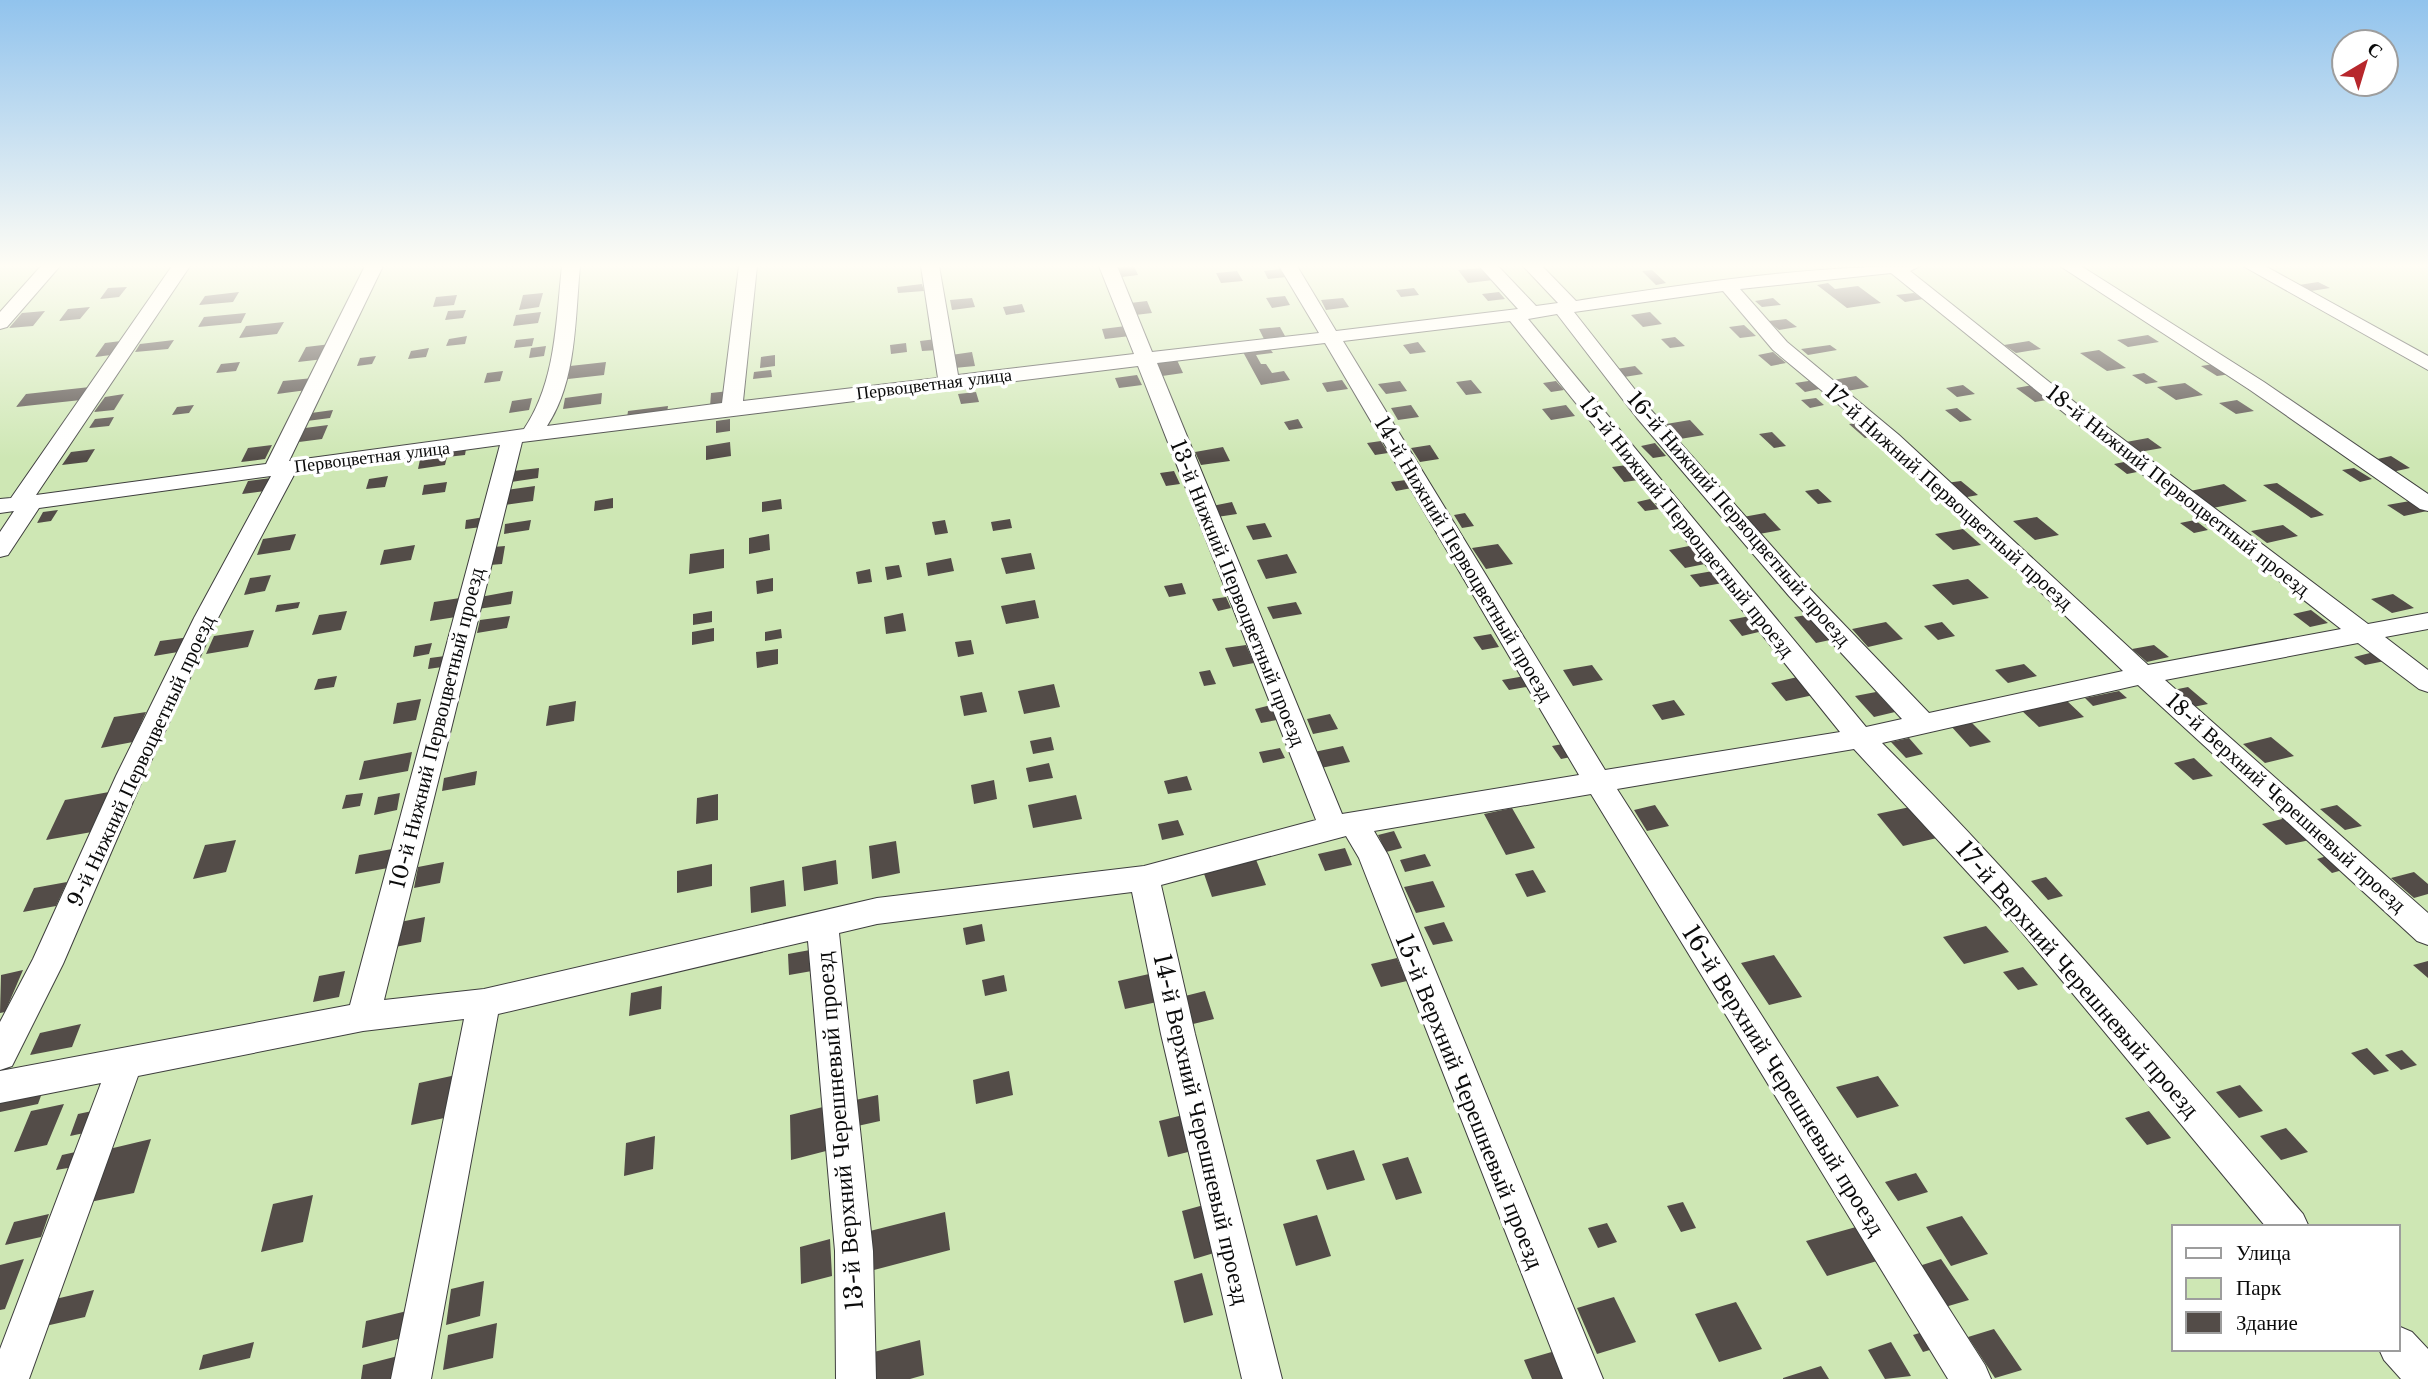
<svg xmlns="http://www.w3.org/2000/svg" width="2428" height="1379" font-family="'Libre Baskerville',serif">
	<rect width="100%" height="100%" fill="#fffbe9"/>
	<path fill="#cee7b4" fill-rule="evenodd" d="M0 266H2428V1379H0ZM2174 1227H2398V1349H2174Z"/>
	<path fill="#534c48" d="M1134 266 1138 275 1122 277 1118 268Z
		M1482 268 1493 280 1468 283 1458 270Z
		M1281 269 1286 277 1268 279 1264 271Z
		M1652 270 1666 283 1656 285 1642 271Z
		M1237 271 1243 281 1221 283 1216 273Z
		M2318 282 2330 288 2311 291 2299 285Z
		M1828 283 1835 289 1858 286 1881 303 1847 308 1817 285Z
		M922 284 924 291 898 293 897 287Z
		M127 287 119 297 100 299 108 288Z
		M1414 288 1419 295 1401 297 1396 290Z
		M239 292 233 302 199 305 205 296Z
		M1499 292 1505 299 1488 301 1482 294Z
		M543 293 539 307 519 310 523 295Z
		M1914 293 1923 299 1905 302 1896 295Z
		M457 295 454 305 433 307 436 297Z
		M1285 296 1290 305 1272 308 1266 298Z
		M972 298 975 307 952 310 950 300Z
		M1343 298 1349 307 1326 310 1321 300Z
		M1773 298 1781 305 1762 307 1755 301Z
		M1147 301 1152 313 1135 315 1130 303Z
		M1022 304 1025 312 1006 315 1003 307Z
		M90 307 80 319 59 321 68 309Z
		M466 310 463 318 445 320 448 311Z
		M45 311 33 326 9 328 22 313Z
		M541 312 538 323 513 326 516 315Z
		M1650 312 1662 324 1643 327 1631 315Z
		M246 313 241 323 198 327 204 317Z
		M1786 319 1797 327 1779 330 1768 321Z
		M284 322 277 334 239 338 246 326Z
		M1744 325 1756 336 1740 338 1729 327Z
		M1126 326 1130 336 1105 339 1102 329Z
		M1280 327 1285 336 1264 339 1259 329Z
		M2148 335 2159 342 2128 347 2117 340Z
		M467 336 465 344 446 346 449 339Z
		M1675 337 1685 346 1670 348 1661 339Z
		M534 338 532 346 514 348 516 340Z
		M936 339 938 350 922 351 920 341Z
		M174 340 168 349 135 352 140 344Z
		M121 341 111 355 95 357 105 343Z
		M2029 341 2041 349 2016 353 2004 345Z
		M1418 342 1426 352 1410 354 1403 345Z
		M906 343 907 352 891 354 890 345Z
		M331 344 324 359 298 362 306 347Z
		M1830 345 1837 350 1808 355 1801 349Z
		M546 346 544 356 529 358 531 348Z
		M429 348 426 357 408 359 411 351Z
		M1270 349 1273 353 1256 355 1261 364H1266L1272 373 1284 371 1290 380 1261 385 1243 352Z
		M2099 350 2126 368 2107 371 2080 353Z
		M972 352 975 366 954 368 951 355Z
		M1773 352 1786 363 1771 366 1758 355Z
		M775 355V366L760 368 761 357Z
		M376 356 372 364 357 366 360 358Z
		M1177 360 1183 373 1162 376 1156 363Z
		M240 362 236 371 216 373 221 364Z
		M606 362 604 375 568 379 570 366Z
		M2214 364 2231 374 2217 376 2201 366Z
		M1635 366 1643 374 1624 377 1616 369Z
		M771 370 772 377 753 379 754 372Z
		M503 371 500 381 484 383 487 373Z
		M2144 373 2158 382 2146 384 2132 375Z
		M1137 375 1142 385 1119 388 1115 378Z
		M1856 376 1869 387 1847 391 1833 380Z
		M313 378 307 390 277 394 283 381Z
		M1342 380 1348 389 1327 392 1322 383Z
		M1471 380 1482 393 1466 395 1456 382Z
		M1815 380 1824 388 1805 392 1795 383Z
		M1400 381 1407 391 1386 394 1378 384Z
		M1556 381 1564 390 1551 392 1543 383Z
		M2185 383 2203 395 2176 400 2157 387Z
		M1963 385 1975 394 1957 397 1946 388Z
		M2033 385 2053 399 2035 402 2016 388Z
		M90 387 81 400 16 407 26 394Z
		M729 391 728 405 710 407 711 393Z
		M976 392 979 402 961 404 958 394Z
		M602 393 601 404 563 409 565 398Z
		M124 394 114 410 94 412 105 397Z
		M532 398 529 410 509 413 512 401Z
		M1816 398 1824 405 1810 408 1801 400Z
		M2237 400 2254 411 2236 414 2219 403Z
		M194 405 189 413 172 415 177 407Z
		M1411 405 1419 417 1398 420 1391 408Z
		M1566 405 1575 416 1551 420 1542 409Z
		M668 406 667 413 627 418 628 411Z
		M1957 408 1972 420 1960 422 1945 410Z
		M333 410 330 418 307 421 311 413Z
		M114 417 109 426 89 428 95 419Z
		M730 419V431L716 433V421Z
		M1298 419 1303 428 1289 430 1284 422Z
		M1690 420 1704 435 1680 439 1666 424Z
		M1865 422 1880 435 1865 438 1849 424Z
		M328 425 322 439 299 442 305 428Z
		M1772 432 1786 446 1774 448 1759 434Z
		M2148 438 2162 448 2139 452 2126 442Z
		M1381 441 1388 453 1375 455 1367 443Z
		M730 442 731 456 706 460V446Z
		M1655 443 1666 456 1653 458 1641 446Z
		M272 445 265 459 241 462 248 448Z
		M1430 445 1439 459 1420 462 1411 448Z
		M1223 447 1230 461 1201 465 1195 452Z
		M95 449 87 462 62 465 71 452Z
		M466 449 465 455 447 457 445 465 418 469 421 455Z
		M2391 456 2410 468 2392 472 2373 460Z
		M2129 461 2142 471 2127 474 2114 464Z
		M1627 465 1639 480 1624 482 1612 467Z
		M539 468 538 478 511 482 513 471Z
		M2354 468 2372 479 2360 482 2342 470Z
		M1174 471 1180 484 1166 486 1160 473Z
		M388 476 385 487 366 489 369 479Z
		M271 478 265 491 242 494 248 481Z
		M1406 480 1412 488 1396 491 1391 482Z
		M1961 481 1978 495 1962 498 1946 483Z
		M447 482 445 492 422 495 424 485Z
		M2277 483 2324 515 2311 518 2263 485Z
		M2224 484 2247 501 2213 508 2190 491Z
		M535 486 533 501 504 505 507 490Z
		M1818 489 1832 502 1818 504 1805 491Z
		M613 498V508L594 511 595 501Z
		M781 499 782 509 762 512V502Z
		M1650 499 1659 509 1645 511 1637 502Z
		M2410 501 2427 511 2404 516 2387 505Z
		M1232 502 1237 514 1217 517 1212 506Z
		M58 510 51 521 37 523 43 512Z
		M1465 513 1474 526 1462 528 1454 515Z
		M1765 513 1781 530 1759 534 1743 517Z
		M484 517 482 527 465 529 466 520Z
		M2037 517 2059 535 2035 540 2013 521Z
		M1010 519 1012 528 993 531 991 522Z
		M531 520 529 530 504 534 505 524Z
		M945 520 948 533 935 535 932 522Z
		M2195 520 2208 530 2194 533 2180 523Z
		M1265 523 1272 537 1253 540 1246 526Z
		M2283 525 2298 536 2267 543 2251 531Z
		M1963 529 1981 545 1953 550 1935 534Z
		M296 534 290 550 257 555 263 539Z
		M769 534 770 550 749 554V538Z
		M1498 544 1513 564 1486 569 1472 548Z
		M415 545 411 560 380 565 384 550Z
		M1694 545 1710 563 1685 568 1669 550Z
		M505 546 502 564 490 565 493 547Z
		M724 549V568L689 574 690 554Z
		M1031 553 1035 569 1006 574 1001 558Z
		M1287 554 1297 573 1266 579 1257 560Z
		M951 558 954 571 928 576 926 563Z
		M899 565 902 577 887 580 885 567Z
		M870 569 872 582 858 584 856 572Z
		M1713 571 1723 583 1700 587 1690 575Z
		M271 575 265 591 244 595 250 578Z
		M773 578V591L757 594 756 581Z
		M1968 579 1989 598 1953 605 1932 585Z
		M1182 583 1186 594 1169 597 1164 586Z
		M513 591 511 604 478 609 480 597Z
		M2393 594 2414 608 2392 613 2371 599Z
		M1226 597 1231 608 1218 611 1212 599Z
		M460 598 456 617 430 621 434 602Z
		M1035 600 1039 618 1006 624 1001 606Z
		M300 602 298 608 275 612 277 605Z
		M1296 602 1302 614 1273 619 1267 607Z
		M2311 610 2328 623 2310 627 2293 614Z
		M347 611 341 630 312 635 319 615Z
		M712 611V622L693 625V614Z
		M903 613 906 631 886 634 884 617Z
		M1807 615 1830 640 1816 643 1794 617Z
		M510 616 507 628 477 633 480 620Z
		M1750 616 1763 631 1742 636 1729 620Z
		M1886 622 1903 639 1868 647 1852 629Z
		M1942 622 1955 636 1938 640 1924 626Z
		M714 628V641L692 645V632Z
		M781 629 782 638 765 641V632Z
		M254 630 248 647 206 654 214 636Z
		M1491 634 1499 647 1482 650 1473 637Z
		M190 637 184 651 154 656 160 641Z
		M971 640 974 654 958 657 955 642Z
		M432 643 429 654 413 657 415 646Z
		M1246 645 1254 663 1233 667 1225 648Z
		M2154 645 2169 657 2147 662 2132 649Z
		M778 649V664L757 668 756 652Z
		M2374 652 2385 661 2365 665 2354 657Z
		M445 656 442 667 428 669 430 658Z
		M2024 664 2037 676 2008 683 1995 670Z
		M1592 665 1603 680 1573 686 1563 670Z
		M1210 670 1216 684 1204 686 1199 672Z
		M337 676 334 687 314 690 318 679Z
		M1525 676 1532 686 1509 690 1502 680Z
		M1802 676 1818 694 1786 701 1771 683Z
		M1054 684 1060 707 1024 714 1018 691Z
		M2188 687 2208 704 2193 707 2173 690Z
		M2119 691 2127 698 2093 706 2085 698Z
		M982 692 987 712 964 716 960 696Z
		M1876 692 1895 712 1874 717 1855 696Z
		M421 699 416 720 393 724 397 703Z
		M2065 699 2084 717 2039 727 2020 709Z
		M1674 700 1685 715 1662 720 1652 705Z
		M576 701 574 721 546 726 549 706Z
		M1271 705 1277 720 1261 723 1255 709Z
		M146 712 133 742 101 748 114 717Z
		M1330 714 1338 729 1313 734 1307 719Z
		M1970 721 1991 742 1970 747 1950 725Z
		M1051 737 1054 750 1033 754 1030 741Z
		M2271 737 2294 756 2265 763 2243 744Z
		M1909 738 1923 754 1906 758 1891 742Z
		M1568 743 1576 756 1561 759 1552 746Z
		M1343 746 1350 762 1321 768 1314 752Z
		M1280 748 1285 758 1263 763 1259 752Z
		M412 752 408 771 359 780 364 761Z
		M2194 758 2213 776 2193 780 2174 763Z
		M1049 763 1053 778 1029 782 1026 768Z
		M477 771 475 785 442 791 444 778Z
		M1187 776 1192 790 1168 794 1164 781Z
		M994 780 997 799 974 804 971 785Z
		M109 792 92 832 46 840 65 800Z
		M363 793 360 806 342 809 346 795Z
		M400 793 397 810 374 815 378 797Z
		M718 794V820L696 824 697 798Z
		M1076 795 1082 819 1033 828 1028 805Z
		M1655 805 1669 826 1647 831 1634 810Z
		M2337 805 2362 826 2345 830 2320 809Z
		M1910 807 1937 838 1903 846 1877 814Z
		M1512 808 1535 848 1506 855 1484 814Z
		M2286 818 2310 840 2286 845 2262 824Z
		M1178 820 1184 835 1162 840 1158 824Z
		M1394 831 1402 848 1386 852 1378 835Z
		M236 840 226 872 193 879 205 845Z
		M896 841 900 873 872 879 869 846Z
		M1345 848 1352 865 1325 871 1318 854Z
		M392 849 388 868 355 874 359 855Z
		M1425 854 1431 866 1405 872 1400 860Z
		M2330 855 2346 869 2332 873 2317 859Z
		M1255 857 1266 885 1212 897 1202 868Z
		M836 860 838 884 804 891 802 867Z
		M444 862 440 883 414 888 418 867Z
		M712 864V886L677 893V871Z
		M1533 870 1546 892 1527 897 1515 874Z
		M2414 872 2428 884V894L2414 898 2391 878Z
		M2046 877 2063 896 2048 900 2031 881Z
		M784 880 786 906 751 913 750 887Z
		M1433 881 1445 907 1416 913 1404 887Z
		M67 882 56 906 23 912 34 888Z
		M425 917 421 942 395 947 400 922Z
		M1444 922 1453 941 1433 945 1424 927Z
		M982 924 985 941 966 945 963 928Z
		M1986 926 2009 952 1964 964 1943 937Z
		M810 950 812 971 789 975 788 954Z
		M1774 955 1802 997 1769 1005 1741 963Z
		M1397 958 1407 981 1381 987 1371 964Z
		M2428 961V978L2413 965Z
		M2023 967 2038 985 2018 990 2003 972Z
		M23 970 5 1012 0 1013 1 975Z
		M345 971 339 997 313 1002 319 976Z
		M1149 974 1157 1002 1125 1009 1118 981Z
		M1004 975 1007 991 985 996 982 980Z
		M662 986 661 1009 629 1016 631 993Z
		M1205 991 1214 1019 1193 1024 1185 996Z
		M81 1024 72 1047 30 1055 40 1033Z
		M2367 1048 2389 1071 2374 1075 2351 1053Z
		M2402 1050 2417 1065 2401 1070 2385 1055Z
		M1009 1071 1013 1095 976 1104 973 1080Z
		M456 1075 449 1117 411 1125 419 1083Z
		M1878 1076 1899 1106 1857 1118 1836 1087Z
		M2240 1085 2263 1111 2239 1118 2216 1092Z
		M42 1093 38 1104 0 1112V1101Z
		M878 1095 880 1121 853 1127 851 1101Z
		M64 1104 47 1145 14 1152 31 1111Z
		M823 1107 826 1151 791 1160 790 1115Z
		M97 1110 89 1132 70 1136 78 1114Z
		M2149 1111 2171 1138 2147 1145 2125 1118Z
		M1187 1114 1196 1150 1168 1157 1159 1121Z
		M2286 1128 2308 1152 2281 1160 2260 1136Z
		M655 1136 653 1169 624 1176 626 1143Z
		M151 1139 134 1193 90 1202 109 1149Z
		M1354 1150 1365 1180 1327 1190 1316 1160Z
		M80 1151 74 1167 56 1170 62 1155Z
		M1408 1157 1422 1193 1396 1200 1382 1164Z
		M1916 1173 1928 1192 1898 1201 1885 1182Z
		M313 1195 303 1242 261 1252 273 1204Z
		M1683 1202 1696 1228 1681 1232 1667 1206Z
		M1211 1203 1224 1250 1194 1259 1182 1211Z
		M945 1212 950 1250 874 1270 870 1231Z
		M49 1214 41 1237 5 1245 14 1222Z
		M1317 1215 1331 1256 1296 1266 1283 1224Z
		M1962 1216 1988 1254 1951 1266 1926 1227Z
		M1607 1223 1617 1242 1598 1248 1588 1228Z
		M1856 1227 1877 1261 1827 1276 1806 1241Z
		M830 1239 832 1276 801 1284 800 1247Z
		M24 1259 5 1309 0 1310V1265Z
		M1941 1259 1969 1300 1945 1307 1919 1266Z
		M1202 1273 1213 1315 1184 1323 1174 1281Z
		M484 1281 480 1316 446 1325 451 1289Z
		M94 1290 85 1317 41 1327 51 1300Z
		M1614 1297 1636 1342 1597 1354 1577 1308Z
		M1736 1302 1762 1349 1719 1362 1695 1314Z
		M411 1310 406 1337 362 1348 366 1321Z
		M497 1323 493 1358 443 1370 448 1335Z
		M1994 1329 2022 1370 1995 1378 1968 1337Z
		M1929 1330 1940 1347 1923 1352 1913 1335Z
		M920 1340 924 1375 910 1379H876L874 1352Z
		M254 1342 250 1358 199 1370 203 1355Z
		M1891 1342 1911 1376 1885 1379 1868 1350Z
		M1562 1349 1576 1379H1532L1524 1360Z
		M398 1356 395 1379H361L363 1365Z
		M1821 1366 1829 1379H1783V1378Z"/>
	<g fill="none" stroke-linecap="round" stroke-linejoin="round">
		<g stroke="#3e3e3e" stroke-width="2">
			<path id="minor" d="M41 266H60L7 327 0 329V312Z
				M172 266H190L36 495 266 464 365 266H383L289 461 524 429C556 382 556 321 562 266H580C575 318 577 381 547 426L722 403 739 266H757L743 401 938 378 921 266H939L958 375 1134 354 1099 266H1117L1152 352 1319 333 1279 266H1297L1336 331 1518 309 1479 266H1498L1536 306 1558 303 1523 266H1542L1576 301C1690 284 1804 266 1920 266L1910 271 2087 412 2368 624 2428 613V629L2385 637 2428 670V692L2419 689 2358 643 2165 680 2428 913V945L2417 941 2138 685 1882 743C2031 892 2166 1054 2303 1214L2309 1227H2266L2016 925 1854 749 1617 789 1985 1365 1991 1379H1948L1591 794 1374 831 1388 855 1603 1379H1563L1359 858 1346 836 1161 885 1195 1034 1282 1379H1242L1161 1034 1132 892 877 924 839 933 873 1251 876 1379H836L835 1251 808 941 498 1014 431 1379H391L464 1019 363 1031 138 1076 29 1379H0V1349L101 1083 0 1103V1071L350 1005 500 445 295 473 218 618 144 776 63 964 12 1066 0 1070V1022L33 959 116 776 194 618 271 476 39 508 8 555 0 557V532L14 511 0 513V499L11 498ZM1891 273 2073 420 2341 629 2148 665 1899 435 1787 342 1740 289ZM1723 291 1773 350 1885 443 2123 671 1929 713 1807 586 1651 410 1574 312ZM1557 314 1637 418 1789 596 1902 719 1866 727 1528 319ZM1510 321 1840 732 1605 770 1343 341ZM1325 343 1579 775 1342 814 1157 363ZM1138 366 1316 820 1144 866 877 898 484 989 384 1000 522 442Z
				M2060 266H2081L2264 382 2428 494V511L2420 509 2250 390Z
				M2243 266H2265L2428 356V370Z
				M2398 1326 2412 1332 2428 1349V1379H2401L2384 1360 2379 1349H2398Z"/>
		</g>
		<use href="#minor" fill="#fff" fill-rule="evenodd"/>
	</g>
	<linearGradient id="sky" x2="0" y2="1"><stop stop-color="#91c3ed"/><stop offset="0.58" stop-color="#fffdf5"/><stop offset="1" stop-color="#fffdf5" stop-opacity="0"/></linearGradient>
	<rect width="2428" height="459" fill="url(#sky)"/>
	<g text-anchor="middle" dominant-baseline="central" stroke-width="7" stroke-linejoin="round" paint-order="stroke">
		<g font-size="18" fill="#0b0b0b" stroke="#fff">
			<text transform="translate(934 384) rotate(-7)">Первоцветная улица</text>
			<text transform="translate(372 457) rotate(-7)">Первоцветная улица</text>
		</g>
		<g font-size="21" fill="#0b0b0b" stroke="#fff">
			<text transform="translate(2178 491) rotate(38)">18-й Нижний Первоцветный проезд</text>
			<text transform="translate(1949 497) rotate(42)">17-й Нижний Первоцветный проезд</text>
			<text transform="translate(1739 519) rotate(49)">16-й Нижний Первоцветный проезд</text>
			<text transform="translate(1687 527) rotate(51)">15-й Нижний Первоцветный проезд</text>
			<text transform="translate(1464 559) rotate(59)">14-й Нижний Первоцветный проезд</text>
			<text transform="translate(1238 593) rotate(68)">13-й Нижний Первоцветный проезд</text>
			<text transform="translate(437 728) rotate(-76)">10-й Нижний Первоцветный проезд</text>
			<text transform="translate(141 761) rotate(-65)">9-й Нижний Первоцветный проезд</text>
			<text transform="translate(2286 803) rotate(42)">18-й Верхний Черешневый проезд</text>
		</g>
		<g font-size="24" fill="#0b0b0b" stroke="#fff">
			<text transform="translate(2078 979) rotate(49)">17-й Верхний Черешневый проезд</text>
			<text transform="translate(1784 1080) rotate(58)">16-й Верхний Черешневый проезд</text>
			<text transform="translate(1470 1101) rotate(68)">15-й Верхний Черешневый проезд</text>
			<text transform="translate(1202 1129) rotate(77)">14-й Верхний Черешневый проезд</text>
			<text transform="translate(839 1131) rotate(-95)">13-й Верхний Черешневый проезд</text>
		</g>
	</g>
	<rect x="2172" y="1225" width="228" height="126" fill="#ffffff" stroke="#9d9d9d" stroke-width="2"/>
	<rect x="2186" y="1248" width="35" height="10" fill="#ffffff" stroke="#9d9d9d" stroke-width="2"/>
	<text x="2236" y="1260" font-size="21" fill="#0b0b0b">Улица</text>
	<rect x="2186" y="1278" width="35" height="21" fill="#cee7b4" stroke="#9d9d9d" stroke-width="2"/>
	<text x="2236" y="1295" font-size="21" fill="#0b0b0b">Парк</text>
	<rect x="2186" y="1312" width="35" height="21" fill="#534c48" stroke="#9d9d9d" stroke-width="2"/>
	<text x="2236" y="1330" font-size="21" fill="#0b0b0b">Здание</text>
	<g transform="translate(2365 63) rotate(38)"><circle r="33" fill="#ffffff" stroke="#9d9d9d" stroke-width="2"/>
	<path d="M0-5L12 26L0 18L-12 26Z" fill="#b7272c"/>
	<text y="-10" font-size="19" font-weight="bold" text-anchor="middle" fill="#0b0b0b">С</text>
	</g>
</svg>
